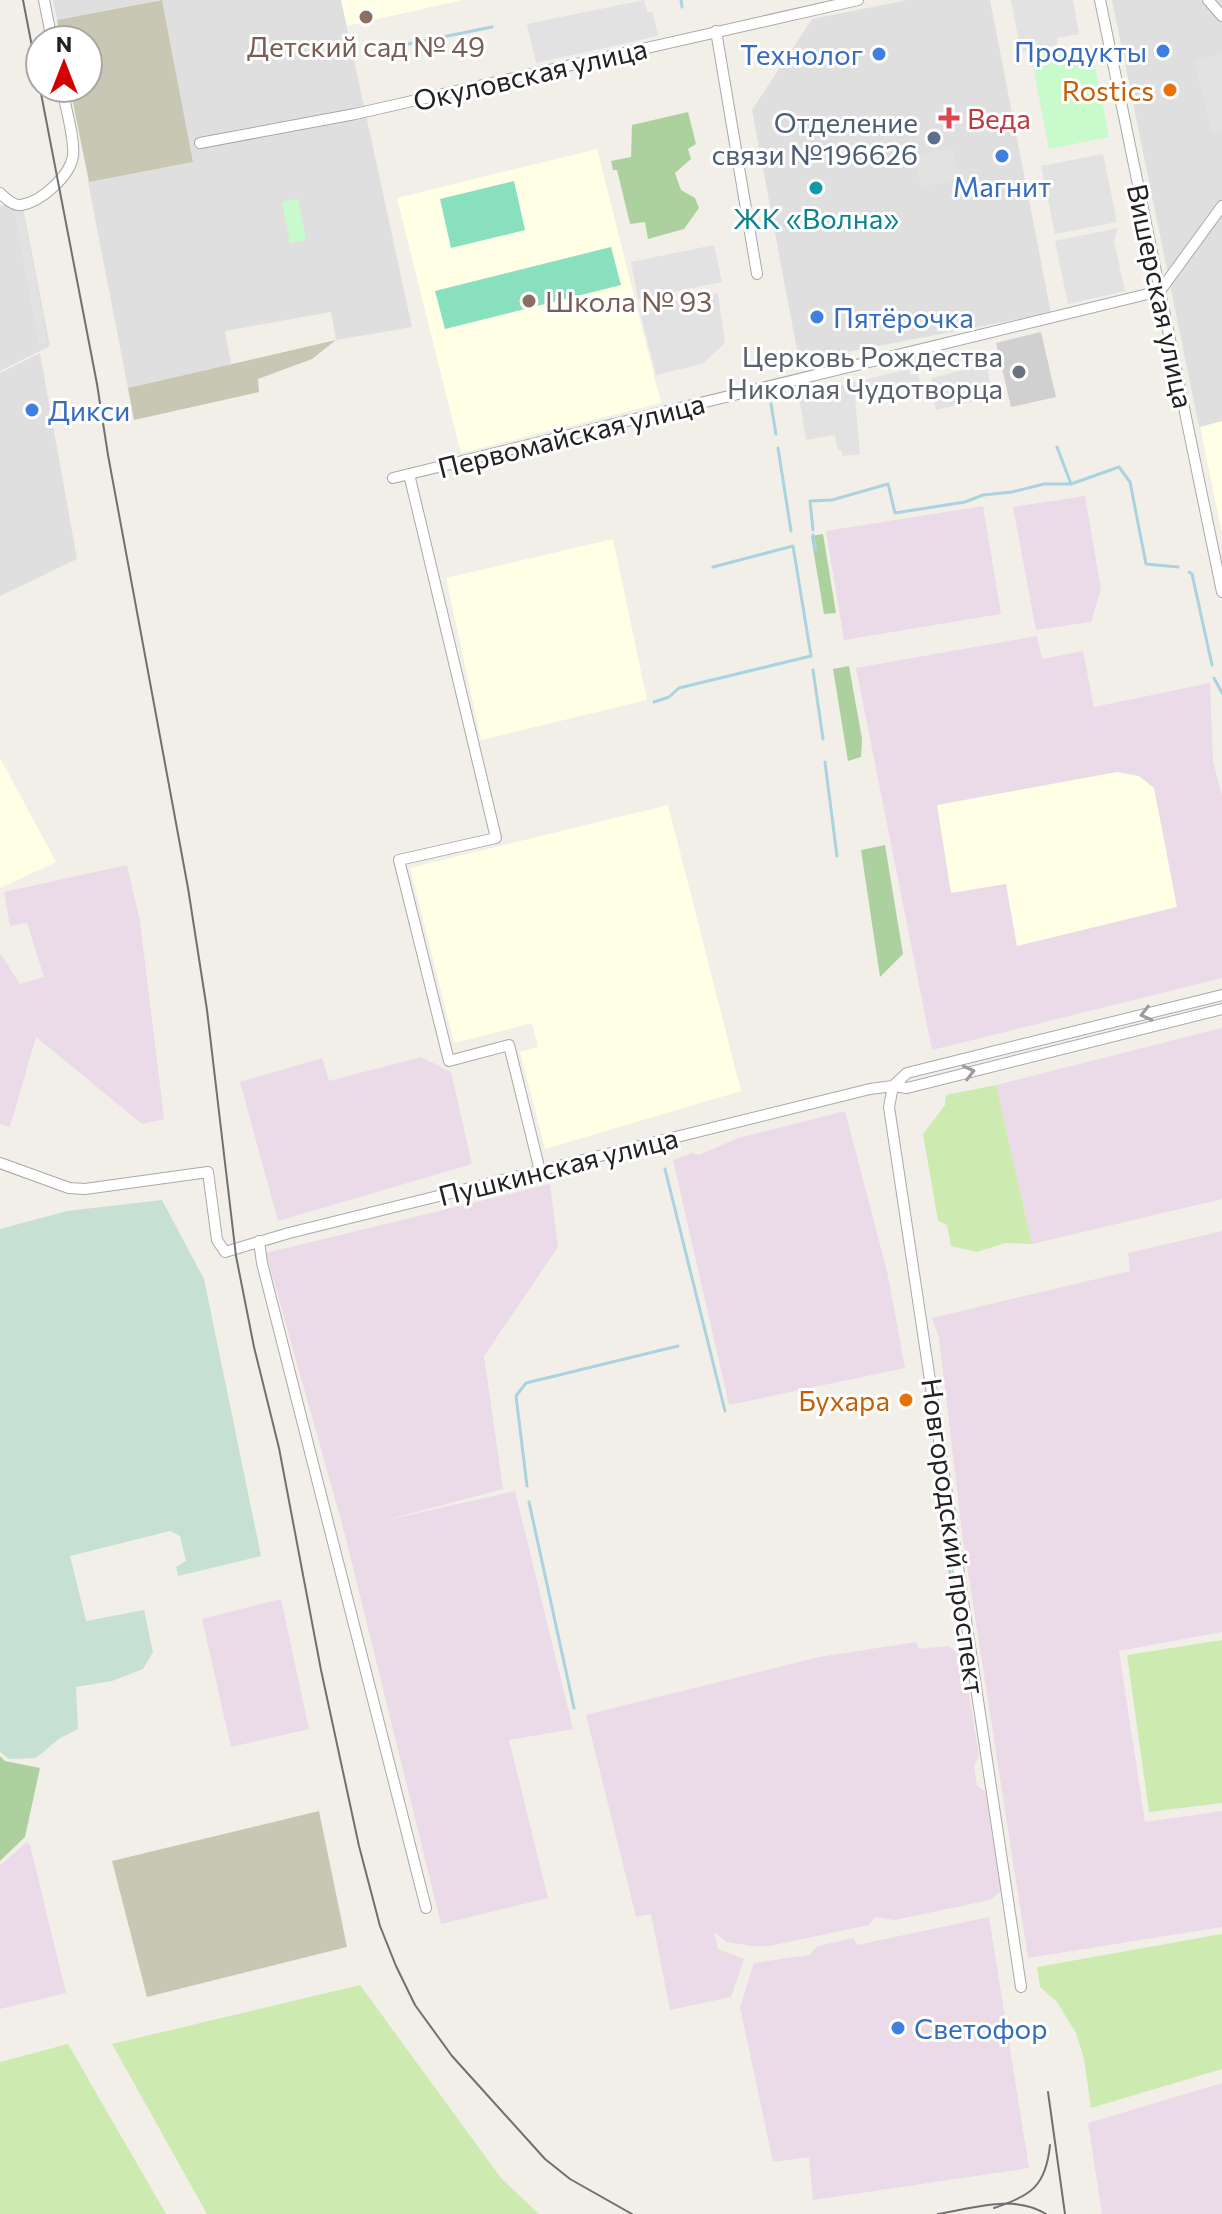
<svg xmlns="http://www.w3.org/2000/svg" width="1222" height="2214" font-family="Commissioner,sans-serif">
	<rect width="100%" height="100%" fill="#f2efe9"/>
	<path fill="#e0dfdf" d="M53 0H160L57 20Z
		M162 0H341L412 327 336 340 331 312 225 331 231 364 128 388 88 182 193 162Z
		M908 0H990L1051 313 799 361 752 110 812 19Z
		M1112 0H1222V518L1197 417Z
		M22 202 50 346 0 371V206Z
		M40 353 77 559 0 596V373Z"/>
	<path fill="#ebdbe8" d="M1085 496 1101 589 1091 622 1036 630 1013 507Z
		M983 506 1001 614 844 640 826 531Z
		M1037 636 1042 659 1083 651 1094 707 1210 683 1213 761 1222 795V978L932 1050 856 668Z
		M127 865 140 921 164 1119 142 1124 36 1037 10 1127 0 1124V953L20 984 44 977 27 923 10 926 4 892Z
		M1222 1028V1199L1032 1244 996 1085Z
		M421 1057 451 1072 472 1164 278 1221 240 1082 322 1058 329 1081Z
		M845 1111 887 1271 905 1368 729 1405 673 1160 692 1153 699 1155 738 1138Z
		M550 1184 558 1247 484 1356 503 1489 382 1521 515 1491 573 1729 509 1740 548 1898 441 1924 344 1531 266 1253Z
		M1222 1231V1632L1119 1651 1145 1822 1222 1811V1927L1028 1958 963 1540 939 1338 932 1318 1130 1271 1128 1253Z
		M281 1599 309 1729 231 1747 202 1619Z
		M916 1642 919 1649 948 1646 963 1657 979 1755 974 1766 977 1786 985 1791 1001 1891 990 1900 895 1920 875 1917 869 1925 769 1946H751L727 1942 714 1932 718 1949 744 1959 731 1997 670 2010 651 1914 636 1917 586 1715 819 1657Z
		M27 1842 30 1845 66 1993 0 2009V1865Z
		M989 1917 1029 2168 813 2200 809 2157 773 2162 740 2007 754 1963 809 1955 818 1946 854 1938 857 1945Z
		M1222 2083V2214H1102L1088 2123Z"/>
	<path fill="#ffffe5" d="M341 0H462L347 26Z
		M597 149 661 403 461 453 397 198Z
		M1222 421V533L1200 427Z
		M613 539 647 700 481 740 446 578Z
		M0 758 56 862 0 888Z
		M1117 772 1139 776 1154 788 1177 907 1017 946 1006 884 951 893 937 805Z
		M668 805 741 1091 545 1149 520 1052 538 1047 532 1023 454 1043 410 868Z"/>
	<path fill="#d0d0d0" d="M1041 332 1056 397 1011 407 996 343Z"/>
	<path fill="#c7c7b4" d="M162 0 193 162 89 182 70 88H88V40H61L57 20Z
		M336 340 312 359 258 379 259 392 134 420 128 388Z
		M319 1811 347 1947 147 1997 112 1861Z"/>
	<path fill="#cdebb0" d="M996 1085 1032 1244 1005 1243 977 1252 951 1246 947 1225 938 1221 923 1134 945 1105 946 1095Z
		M1222 1640V1803L1149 1812 1127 1655Z
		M1222 1934V2069L1091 2108 1084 2059 1076 2033 1057 2002 1040 1987 1037 1967Z
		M360 1985 501 2178 539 2214H207L112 2044Z
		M68 2044 166 2214H167H0V2062Z"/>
	<path fill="#add19e" d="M688 112 696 144 688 149 691 159 675 173 681 190 695 198 699 208 684 229 648 239 645 222 630 224 617 170H613L611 161 631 157 632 125Z
		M823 534 836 613 824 614 811 536Z
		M849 666 862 739 861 757 848 761 833 669Z
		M885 845 903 954 880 977 861 850Z
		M0 1756 5 1761 40 1768 25 1837 0 1861Z"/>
	<path fill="#c6e0d4" d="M162 1200 204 1279 261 1556 178 1576 176 1567 186 1561 180 1536 170 1531 70 1556 86 1621 144 1610 153 1652 143 1669 112 1681 76 1687 78 1729 60 1738 36 1758 9 1759 0 1752V1229L67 1211Z"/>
	<path fill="#c8facc" d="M1091 45 1109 137 1049 149 1031 56Z
		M298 199 306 240 290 243 282 202Z"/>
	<path fill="#88e0be" d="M514 181 525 230 451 248 440 199Z
		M611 247 621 285 445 329 435 291Z"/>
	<path fill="#e2e2e2" d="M644 0 647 12H653L658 36 536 63 527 24Z
		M1011 0H1073L1079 34 1057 38V45L1021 52Z
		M1222 54V132L1212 134 1194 60Z
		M953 148 959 180 921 187 915 155Z
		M1103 154 1117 222 1055 234 1041 166Z
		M24 217 47 344 39 345 16 218Z
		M1118 228 1114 241 1125 291 1068 304 1055 241Z
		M714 245 722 282 638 299 631 262Z
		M718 293 725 343 702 364 656 375 639 308Z
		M987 364 992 397 936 410 929 383 932 382V378Z
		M909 369 911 375 918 373 920 382 855 396 860 454 843 456 841 450H838L835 435 806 440 799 396Z"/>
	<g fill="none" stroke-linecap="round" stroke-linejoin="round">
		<path stroke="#aad3df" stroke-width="3" d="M681 0 682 7
			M393 47 492 27
			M771 404 776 434
			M1057 447 1071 484
			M778 448 791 531
			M813 530 810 501 832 500 888 484 895 513 965 502 983 495 1012 492 1044 484H1071L1119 467 1130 482 1146 564 1178 567
			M813 535 816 550
			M1189 572 1192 574 1212 665
			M813 670 823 739
			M1214 678 1222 693
			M654 702 669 697 679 688 811 656 793 546 713 567
			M825 762 837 856
			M665 1169 725 1411
			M527 1486 516 1396 526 1383 678 1346
			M938 1492 941 1511
			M529 1502 574 1708
			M943 1525 950 1573
			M952 1587 953 1594"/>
		<g stroke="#a9a9a9" stroke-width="12">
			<path id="minor" d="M44 0 52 40
				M1100 0 1222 592
				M1208 0 1222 16
				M716 31 757 274
				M200 143 355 114 858 0
				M0 193C5 198 13 206 21 205 41 202 70 176 73 156 75 138 65 106 62 88
				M409 474 496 838 399 860 449 1061 509 1045 540 1171
				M393 478 1160 291 1222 206
				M893 1086 889 1107 1021 1987
				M893 1086 907 1073 1222 995
				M0 1163 69 1188 85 1189 208 1172 217 1240 225 1252 289 1233 870 1089 893 1086 907 1088 1222 1009
				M259 1241 262 1263 426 1908"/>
		</g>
		<use href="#minor" stroke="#fff" stroke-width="10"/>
		<path stroke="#707070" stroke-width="2" d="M23 0 97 384 108 455 188 888 207 1010 236 1256 254 1347 279 1448 321 1670 359 1846 380 1926 396 1966 415 2005 452 2056 545 2159 570 2179 632 2214
			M1048 2092 1065 2214
			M994 2208C1031 2196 1046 2186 1050 2145
			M938 2214C974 2208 1014 2194 1046 2214"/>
	</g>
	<defs><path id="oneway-chevron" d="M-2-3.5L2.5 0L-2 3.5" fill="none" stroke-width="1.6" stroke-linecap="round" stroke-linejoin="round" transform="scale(2)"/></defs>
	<g stroke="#9c9c9c">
		<use href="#oneway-chevron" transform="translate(1146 1014) rotate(166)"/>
		<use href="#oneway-chevron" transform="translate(969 1072) rotate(-14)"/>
	</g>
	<g fill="#8d6e63" stroke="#fff" stroke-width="3">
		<circle cx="366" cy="17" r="8"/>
		<circle cx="529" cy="301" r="8"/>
	</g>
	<g fill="#3f7fe0" stroke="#fff" stroke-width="3">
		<circle cx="1163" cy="51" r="8"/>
		<circle cx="879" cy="54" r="8"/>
		<circle cx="1002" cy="156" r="8"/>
		<circle cx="817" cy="317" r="8"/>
		<circle cx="32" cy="410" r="8"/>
		<circle cx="898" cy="2028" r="8"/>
	</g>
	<g fill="#e8710a" stroke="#fff" stroke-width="3">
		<circle cx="1170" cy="90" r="8"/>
		<circle cx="906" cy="1400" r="8"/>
	</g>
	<path fill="#e0444e" stroke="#fff" stroke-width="3" d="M945 106h8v8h8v8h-8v8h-8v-8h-8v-8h8z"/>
	<circle fill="#5c6f8a" stroke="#fff" stroke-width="3" cx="934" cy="138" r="8"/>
	<circle fill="#0f9aa8" stroke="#fff" stroke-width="3" cx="816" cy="188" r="8"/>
	<circle fill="#6b7280" stroke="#fff" stroke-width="3" cx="1019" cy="372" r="8"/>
	<g text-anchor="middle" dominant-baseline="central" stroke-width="6" stroke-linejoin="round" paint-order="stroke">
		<g font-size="28" fill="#785e54" stroke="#fff">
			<text x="366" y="46">Детский сад № 49</text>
			<text x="545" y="301" text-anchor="start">Школа № 93</text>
		</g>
		<g font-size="28" fill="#366cbe" stroke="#fff" text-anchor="start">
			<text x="1147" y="51" text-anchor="end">Продукты</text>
			<text x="863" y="54" text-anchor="end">Технолог</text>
			<text x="1002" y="186" text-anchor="middle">Магнит</text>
			<text x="833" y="317">Пятёрочка</text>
			<text x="48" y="410">Дикси</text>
			<text x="914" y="2028">Светофор</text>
		</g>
		<g font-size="28" fill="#222" stroke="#fff">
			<text transform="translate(530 74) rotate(-13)">Окуловская улица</text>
			<text transform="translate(1161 296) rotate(78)">Вишерская улица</text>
			<text transform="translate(571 435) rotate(-14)">Первомайская улица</text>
			<text transform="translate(558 1166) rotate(-14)">Пушкинская улица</text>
			<text transform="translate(954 1536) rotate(82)">Новгородский проспект</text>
		</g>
		<g font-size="28" fill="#c56008" stroke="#fff" text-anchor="end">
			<text x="1154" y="90">Rostics</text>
			<text x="890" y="1400">Бухара</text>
		</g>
		<g font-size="28" fill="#be3a42" stroke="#fff" text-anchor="start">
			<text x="967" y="118">Веда</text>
		</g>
		<g font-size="28" fill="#4e5e75" stroke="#fff" text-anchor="end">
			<text x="918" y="122">Отделение<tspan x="918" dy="32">связи №196626</tspan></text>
		</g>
		<g font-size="28" fill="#0d838f" stroke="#fff">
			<text x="816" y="218">ЖК «Волна»</text>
		</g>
		<g font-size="28" fill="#5b616d" stroke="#fff" text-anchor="end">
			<text x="1003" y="356">Церковь Рождества<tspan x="1003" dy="32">Николая Чудотворца</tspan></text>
		</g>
	</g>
	<g transform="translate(64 64)"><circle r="38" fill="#ffffff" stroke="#a7a7a7" stroke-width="2"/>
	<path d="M0-6L14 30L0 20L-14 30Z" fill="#d40000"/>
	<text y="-12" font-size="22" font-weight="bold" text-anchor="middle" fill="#222222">N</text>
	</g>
</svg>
